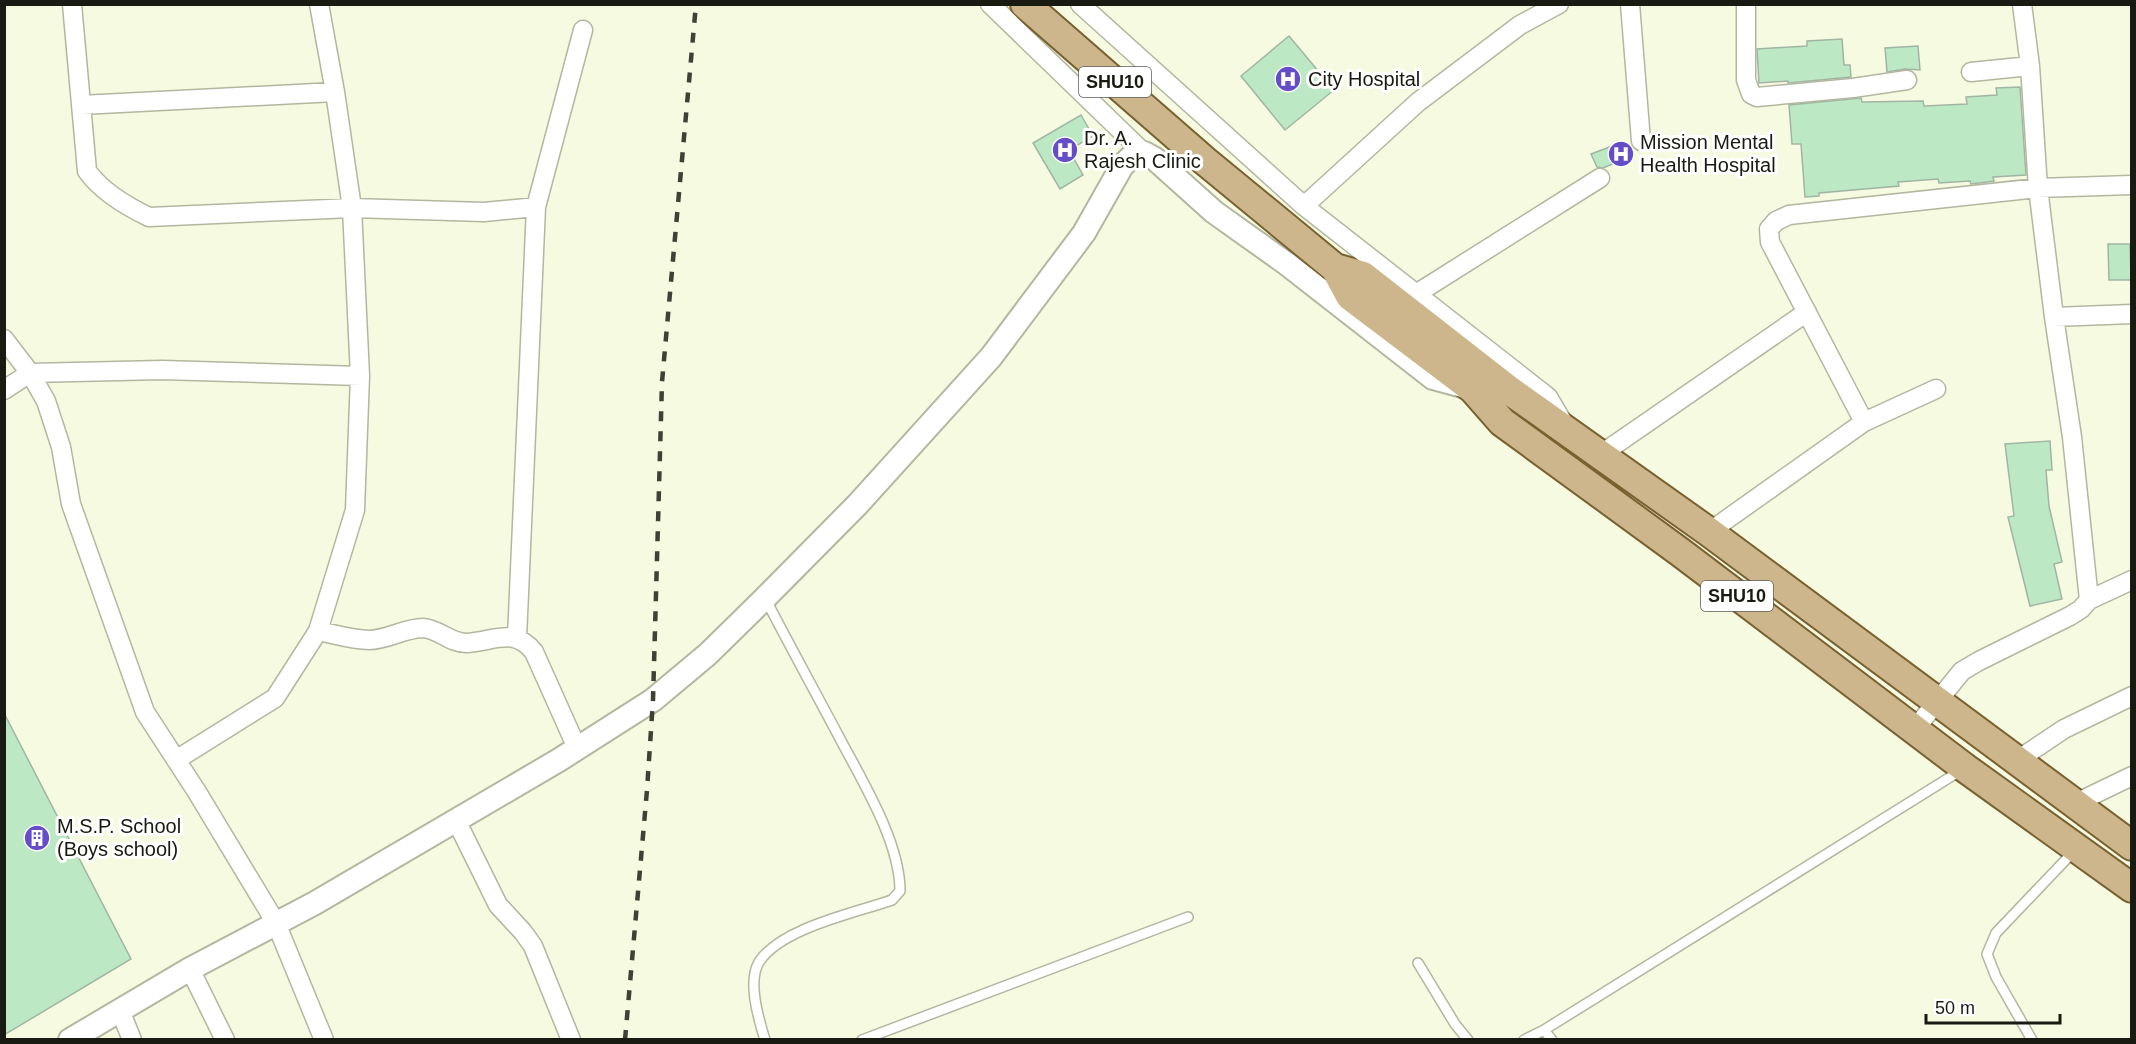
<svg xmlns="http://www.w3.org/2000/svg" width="2136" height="1044" font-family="Helvetica,sans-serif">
	<rect width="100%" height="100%" fill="#f6fae1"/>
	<path fill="#bce9c3" stroke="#a1b5a4" stroke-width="1.5" d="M1289 36 1334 90 1285 130 1241 76Z
		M1842 39 1844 65H1850L1851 77 1788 83V81L1759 83 1757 49 1807 46V41Z
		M1918 46 1920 70 1905 69 1887 72 1885 48Z
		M2020 87 2026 175 1993 177 1994 181 1979 183 1971 184 1970 181 1939 183 1938 179 1898 182 1899 186 1819 193V196L1805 197 1801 144H1792L1789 105 1861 98 1862 102 1923 101 1924 106 1967 104 1966 97 1997 95 1996 88Z
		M1081 115 1093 136 1069 150 1083 175 1060 189 1033 143Z
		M1623 142 1629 157 1603 168 1597 167 1591 154Z
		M2108 244H2130L2131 280H2109Z
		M2050 441 2052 470H2046L2049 506 2062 562 2054 564 2062 599 2030 606 2008 517 2014 516 2005 444Z
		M4 713 131 959 4 1035Z"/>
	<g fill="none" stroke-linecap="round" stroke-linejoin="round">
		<g stroke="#b3b79f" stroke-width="12">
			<path id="service" d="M765 598C789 644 814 690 838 735 861 779 900 841 900 891L892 900C855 913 781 928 759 962 747 982 759 1020 765 1040
				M1418 963 1455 1024 1468 1040
				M1544 1030 1960 771
				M862 1040 1188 917
				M1524 1040 1544 1030 1552 1040
				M2032 1040 1996 977 1987 954 1996 933 2075 850"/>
		</g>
		<g stroke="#b3b79f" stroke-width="21">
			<path id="minor" d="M72 4 87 171C102 192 126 206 149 217L352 208 484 212 536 207
				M990 4 1144 153
				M1080 4 1304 206
				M1559 4 1520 25 1418 102 1304 206 1548 397 1564 424
				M1630 4 1641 141
				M1746 4V80L1751 94 1757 97 1853 88 1907 80
				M1971 72 2030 66
				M81 105 335 92
				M1416 294 1600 178
				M2054 317 2132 314
				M4 339 30 373 162 370 360 376
				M4 390 30 373 46 401 61 447 71 504 145 712 197 792 276 923 324 1040
				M1864 422 1770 242 1769 229 1776 221 1789 215 2038 188 2132 185
				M1600 455 1807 312
				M1709 532 1864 422 1936 389
				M2089 600 2132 580
				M318 631C334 634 352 640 369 640 387 640 405 628 423 628 439 629 450 643 466 643 493 642 514 626 534 652L577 748
				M517 638 536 207 583 30
				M1914 730 1962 671 1979 661 2070 616 2081 609 2089 600 2072 437 2054 317 2038 188 2030 66 2022 4
				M176 760 275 698 318 631 355 510 360 376 352 208 335 92 319 4
				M2016 761 2064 729 2132 696
				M2074 804 2132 776
				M456 820 498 905 523 932 533 946 571 1040
				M190 969 225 1040
				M120 1010 132 1040"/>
		</g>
		<g stroke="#b3b79f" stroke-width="26">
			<path id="tertiary" d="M70 1040 190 969 315 903 559 760 653 700 708 654 765 598 858 504 991 357 1084 233 1122 166 1130 158 1136 154 1144 153 1155 159 1214 212 1287 264 1433 378 1466 387"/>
		</g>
		<g stroke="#79602f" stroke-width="32">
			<path id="primary" d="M1025 4 1205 161 1335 268 1350 296 1473 389 1502 422 1680 552 1965 768 2132 888
				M1335 268 1363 276 1509 390 1709 532 2132 846"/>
		</g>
		<use href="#service" stroke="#fff" stroke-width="9"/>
		<use href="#minor" stroke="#fff" stroke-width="18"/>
		<use href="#tertiary" stroke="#fff" stroke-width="22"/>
		<use href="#primary" stroke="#cdb68c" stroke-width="28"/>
		<path stroke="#3f4135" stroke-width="4.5" stroke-dasharray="10 10" stroke-linecap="butt" d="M625 1040 647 790 653 700 662 382 696 4"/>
	</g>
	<defs>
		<g id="hospital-disc" transform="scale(1.35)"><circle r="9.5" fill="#644dc6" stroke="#fff"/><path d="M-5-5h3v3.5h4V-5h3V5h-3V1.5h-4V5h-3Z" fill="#fff"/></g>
		<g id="building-disc" transform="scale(1.35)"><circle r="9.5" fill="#644dc6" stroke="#fff"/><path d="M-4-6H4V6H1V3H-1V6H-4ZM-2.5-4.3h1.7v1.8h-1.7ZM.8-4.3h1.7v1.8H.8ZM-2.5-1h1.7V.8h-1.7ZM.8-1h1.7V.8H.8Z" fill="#fff"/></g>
	</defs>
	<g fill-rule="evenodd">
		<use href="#hospital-disc" x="1288" y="79"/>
		<use href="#hospital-disc" x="1065" y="150"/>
		<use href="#hospital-disc" x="1621" y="154"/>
		<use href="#building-disc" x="37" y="838"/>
	</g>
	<g text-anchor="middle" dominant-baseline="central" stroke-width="6" stroke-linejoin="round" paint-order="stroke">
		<g fill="#fff" stroke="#5e5f58" stroke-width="1.5">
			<rect x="1079" y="67" width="72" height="30" rx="4.5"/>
			<rect x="1701" y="581" width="72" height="30" rx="4.5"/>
		</g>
		<g font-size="18" font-weight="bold" fill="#191a11">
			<text x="1115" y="82">SHU10</text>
			<text x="1737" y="596">SHU10</text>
		</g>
		<g font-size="20" fill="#191a11" stroke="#fff" text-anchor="start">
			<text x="1308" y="79">City Hospital</text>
			<text x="1084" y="138">Dr. A.<tspan x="1084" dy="23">Rajesh Clinic</tspan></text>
			<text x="1640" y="142">Mission Mental<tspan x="1640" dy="23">Health Hospital</tspan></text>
			<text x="57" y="826">M.S.P. School<tspan x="57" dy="23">(Boys school)</tspan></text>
		</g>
	</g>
	<rect width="2136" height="1044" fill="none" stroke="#191a11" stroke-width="12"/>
	<path d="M1926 1014v9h134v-9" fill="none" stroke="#191a11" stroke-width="3"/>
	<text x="1935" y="1014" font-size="18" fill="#191a11" stroke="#ffffff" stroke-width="4.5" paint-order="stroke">50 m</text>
</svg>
